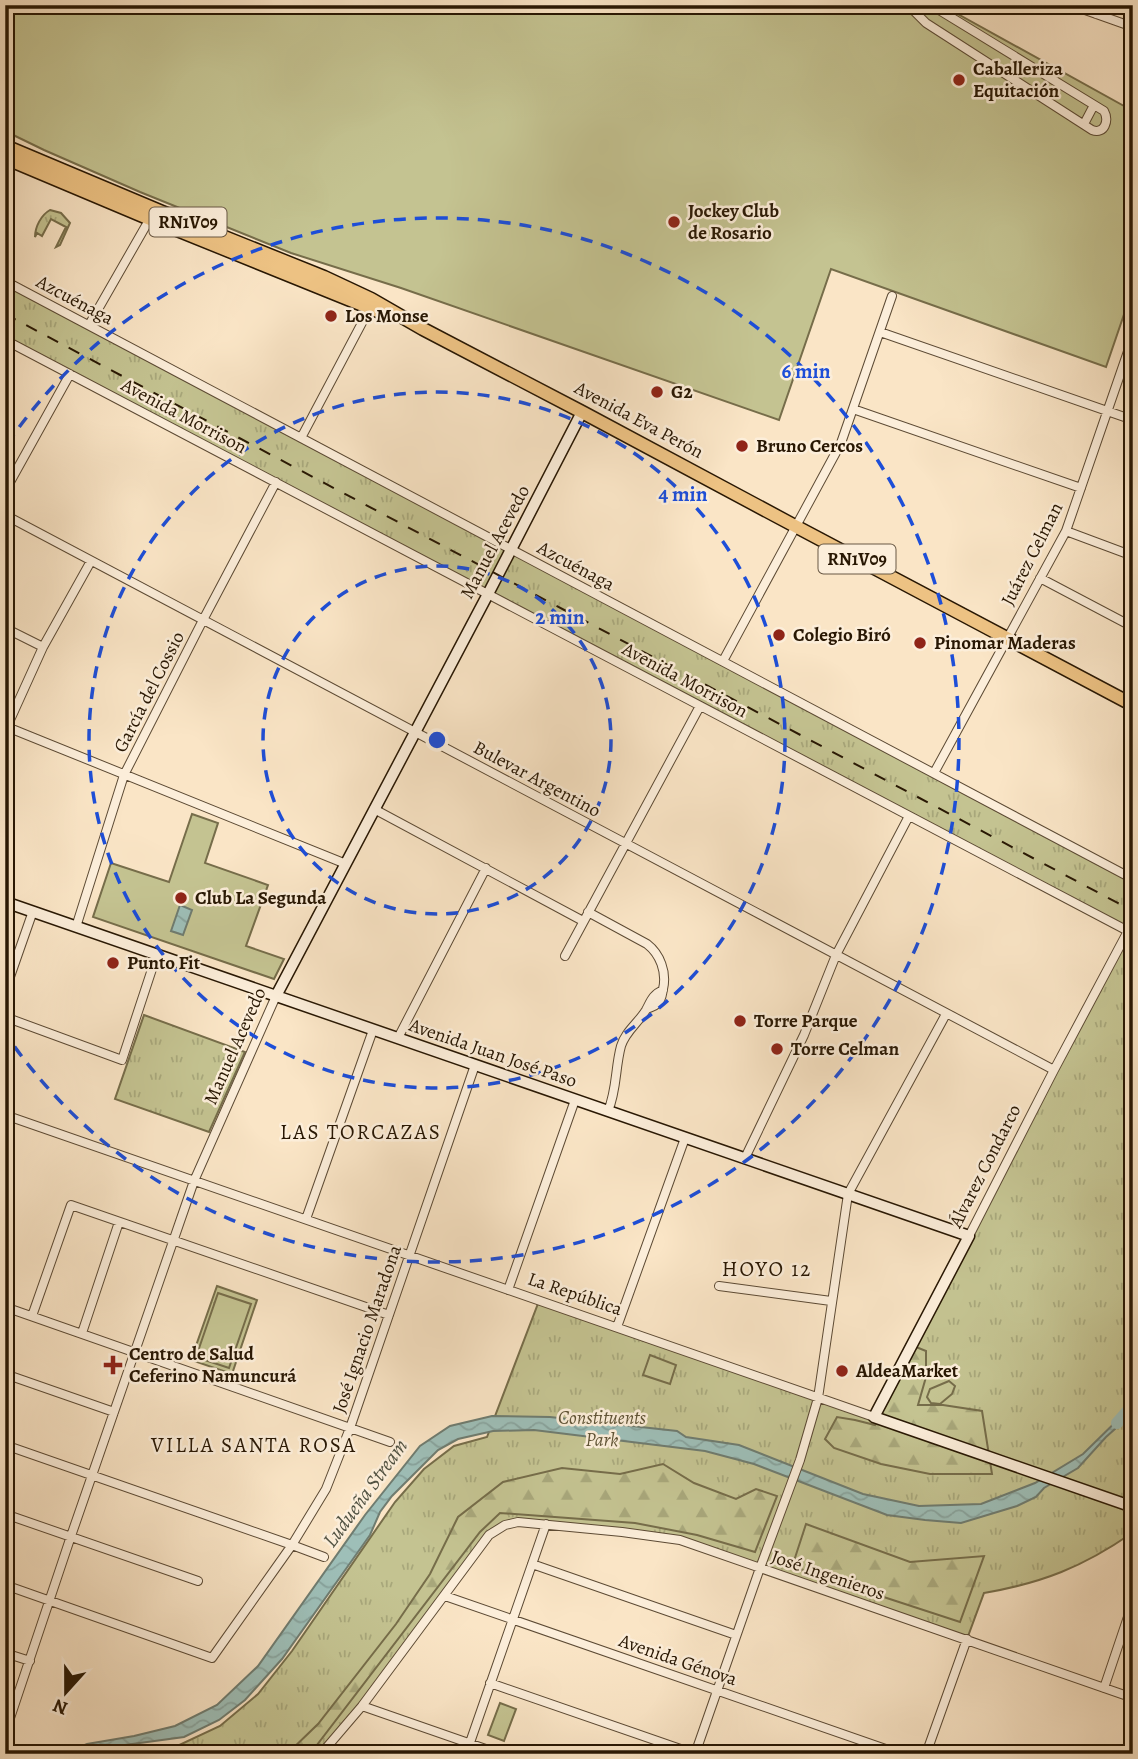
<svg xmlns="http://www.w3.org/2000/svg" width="1138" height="1759" font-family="Alegreya,serif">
	<defs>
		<pattern id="grass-tufts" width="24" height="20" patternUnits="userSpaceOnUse" patternTransform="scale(1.75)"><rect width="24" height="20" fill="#c4c391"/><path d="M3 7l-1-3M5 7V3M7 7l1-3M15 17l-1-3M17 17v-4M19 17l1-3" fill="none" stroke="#a8a77b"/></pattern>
		<pattern id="forest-firs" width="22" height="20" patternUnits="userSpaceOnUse" patternTransform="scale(1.75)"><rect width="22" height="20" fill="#c4c391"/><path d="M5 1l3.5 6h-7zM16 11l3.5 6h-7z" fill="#a8a77b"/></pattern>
		<pattern id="water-waves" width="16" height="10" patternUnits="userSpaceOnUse" patternTransform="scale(1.75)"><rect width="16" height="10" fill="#9ebfb8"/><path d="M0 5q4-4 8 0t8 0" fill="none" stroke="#88a39d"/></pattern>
	</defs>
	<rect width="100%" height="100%" fill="#fae5c6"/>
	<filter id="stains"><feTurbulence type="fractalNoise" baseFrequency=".00286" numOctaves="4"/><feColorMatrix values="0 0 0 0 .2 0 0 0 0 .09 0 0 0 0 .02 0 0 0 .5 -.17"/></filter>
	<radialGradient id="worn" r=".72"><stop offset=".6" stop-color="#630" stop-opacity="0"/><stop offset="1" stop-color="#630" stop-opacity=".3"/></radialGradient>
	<path fill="url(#grass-tufts)" stroke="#766d4a" stroke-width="2" d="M50 210 61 213 70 223 60 245 56 247 66 227 51 219 42 236 37 233 35 237C35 227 41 215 50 210Z
		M5 281 1133 879 1132 1533C1083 1567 1042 1583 984 1593L967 1639 680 1540 518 1522 489 1535 321 1754H126L173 1748 220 1726 258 1694 292 1651 395 1502 424 1469 454 1446 487 1437 539 1301 874 1417 1128 932 5 340Z
		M144 1015 245 1052 209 1132 115 1099Z
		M217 1286 257 1300 232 1374 191 1360Z"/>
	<path fill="url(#forest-firs)" stroke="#766d4a" stroke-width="2" d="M916 1347 926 1351V1377L918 1405H943L982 1411 992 1474H930L881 1464 834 1448 825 1439 837 1417 855 1420 875 1425Z
		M663 1464 694 1483 736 1499 756 1489 777 1496 755 1552 697 1535 635 1523 500 1513 480 1532 310 1754H287L318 1724 396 1624 430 1574 458 1517 503 1482 562 1468 620 1474Z
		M806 1524 910 1562 984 1556 960 1622 792 1567Z"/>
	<path fill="#c4c391" stroke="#766d4a" stroke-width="2" d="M5 5H947V8L1133 111V288L1106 367 831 269 779 420 401 288 291 253 140 192 44 150 5 131Z
		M192 814 218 823 205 863 268 885 246 946 284 959 274 979 93 917 111 863 169 882Z
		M218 1293 251 1304 229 1368 196 1357Z
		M650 1355 676 1365 670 1384 643 1375Z
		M949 1381 955 1386 952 1394 940 1404 931 1403 927 1397 930 1389Z
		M500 1703 516 1709 504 1741 488 1735Z"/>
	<path fill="url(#water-waves)" stroke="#6f7c70" stroke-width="2" d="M180 905 192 910 183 935 171 931Z
		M1133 1405V1413L1106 1437 1078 1468 1044 1488 1036 1497 1017 1506 961 1523 925 1520 887 1515 754 1464 705 1451 534 1430 493 1431 458 1439 438 1450 392 1496 380 1512 370 1535 282 1659 245 1700 219 1720 184 1737 103 1748 87 1754H64L87 1744 134 1736 175 1726 217 1705 258 1666 365 1515 420 1446 450 1426 492 1416 550 1417 677 1431 686 1437 739 1445 863 1494 919 1506 981 1504 1035 1483 1083 1454Z"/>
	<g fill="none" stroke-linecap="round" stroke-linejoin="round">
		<path stroke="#9ebfb8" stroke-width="12" d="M1117 1423 1133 1405"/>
		<g stroke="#5c4a34" stroke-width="10">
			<path id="street" d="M908 5 926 23 1092 130C1105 135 1109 120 1104 111L931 5
				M1071 5 1133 27
				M1096 14 1111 5
				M1084 124 1094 105
				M5 281 1133 879
				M89 325 152 215
				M880 332 1133 420
				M5 340 1128 931 1054 1070 969 1236
				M853 409 1081 488
				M301 438 364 319 370 303
				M5 491 70 374
				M5 515 1054 1070
				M1066 531 1133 556
				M1040 578 1133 627
				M5 628 43 647
				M723 661 841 443 892 296
				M7 727 346 864
				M5 731 43 647 91 561
				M934 773 1066 531 1133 337
				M374 809 583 921
				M588 912 647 944C660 954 667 972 663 989 662 994 662 1000 657 1004 654 1007 650 1007 647 1009
				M76 927 124 775 203 620 276 482
				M565 956 700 706
				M5 991 33 911
				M5 1017 122 1060 157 954
				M398 1038 486 868
				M608 1111C617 1090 615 1068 621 1046 625 1032 638 1023 646 1010 651 1001 652 995 663 990
				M5 1115 874 1417
				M745 1158 804 1035 836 955 909 816
				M306 1219 373 1030
				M719 1286 831 1301
				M508 1290 575 1100
				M5 1307 390 1442
				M32 1316 71 1205 389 1315
				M617 1327 685 1138
				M82 1333 119 1222
				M5 1374 114 1412
				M5 1445 292 1545 324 1557
				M5 1514 198 1581
				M532 1564 736 1635
				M5 1585 212 1658 292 1545 326 1489 350 1428 475 1065
				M445 1596 900 1754
				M5 1653 30 1661
				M490 1683 695 1754
				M1104 1688 1133 1602
				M362 1706 500 1754
				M5 1733 71 1536 194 1181 276 996
				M321 1754 362 1706 489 1535 505 1525 518 1522 622 1532 680 1540 1133 1698
				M466 1754 546 1524
				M695 1754 760 1568 800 1460 818 1398 848 1194 946 1014
				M926 1754 967 1639"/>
		</g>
		<g stroke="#281703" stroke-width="13">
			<path id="secondary" d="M5 902 969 1236 874 1417 1133 1507
				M276 996 488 594 582 412"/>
		</g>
		<g stroke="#281703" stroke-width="15">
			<path id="primary" d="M5 146 162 212 324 277 371 299 423 329 582 412 795 526 1133 705
				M5 158 150 219 380 312"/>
		</g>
		<use href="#street" stroke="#fceeda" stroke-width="8"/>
		<use href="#secondary" stroke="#fceeda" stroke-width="10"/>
		<use href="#primary" stroke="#edc283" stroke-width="12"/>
		<path stroke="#281703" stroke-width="2" stroke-dasharray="12 12" stroke-linecap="butt" d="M5 314 1133 911"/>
	</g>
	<g fill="none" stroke="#1d4ed8" stroke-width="3.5" stroke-dasharray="12 9">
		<circle cx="437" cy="740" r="174"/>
		<circle cx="437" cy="740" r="348"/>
		<path d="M7 444A522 522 0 1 1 7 1036"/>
	</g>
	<g fill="#8f2418" stroke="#fceeda" stroke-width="2.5">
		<circle cx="959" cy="80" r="7"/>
		<circle cx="674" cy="222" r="7"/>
		<circle cx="331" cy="316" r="7"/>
		<circle cx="657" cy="392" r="7"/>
		<circle cx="742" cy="446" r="7"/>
		<circle cx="779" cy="635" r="7"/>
		<circle cx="920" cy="643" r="7"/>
		<circle cx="181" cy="898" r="7"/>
		<circle cx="113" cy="963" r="7"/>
		<circle cx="740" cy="1021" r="7"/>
		<circle cx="777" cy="1049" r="7"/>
		<path d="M109.5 1354.5h7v7h7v7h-7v7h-7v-7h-7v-7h7z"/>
		<circle cx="842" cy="1371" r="7"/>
	</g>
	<g text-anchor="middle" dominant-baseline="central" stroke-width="5" stroke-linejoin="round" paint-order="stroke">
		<g fill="#fceeda" stroke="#685844" stroke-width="2">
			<rect x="149.5" y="207.5" width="77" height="29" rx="5"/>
			<rect x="818.5" y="544.5" width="77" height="29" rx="5"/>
		</g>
		<g font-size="18" font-weight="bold" fill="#281703">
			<text x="188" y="222">RN1V09</text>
			<text x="857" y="559">RN1V09</text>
		</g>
		<g font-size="19" font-weight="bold" fill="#281703" stroke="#fceeda" text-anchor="start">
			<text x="973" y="69">Caballeriza<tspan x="973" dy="22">Equitación</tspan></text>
			<text x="688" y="211">Jockey Club<tspan x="688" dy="22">de Rosario</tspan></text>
			<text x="345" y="316">Los Monse</text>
			<text x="671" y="392">G2</text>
			<text x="756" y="446">Bruno Cercos</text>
			<text x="793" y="635">Colegio Biró</text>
			<text x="934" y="643">Pinomar Maderas</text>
			<text x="195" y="898">Club La Segunda</text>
			<text x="127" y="963">Punto Fit</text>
			<text x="754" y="1021">Torre Parque</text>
			<text x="791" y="1049">Torre Celman</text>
			<text x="129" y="1354">Centro de Salud<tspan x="129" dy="22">Ceferino Namuncurá</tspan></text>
			<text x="856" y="1371">AldeaMarket</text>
		</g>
		<g font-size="19" fill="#281703" stroke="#fceeda">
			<text transform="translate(75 300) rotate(28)">Azcuénaga</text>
			<text transform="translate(184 416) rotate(28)">Avenida Morrison</text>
			<text transform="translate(639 420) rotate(28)">Avenida Eva Perón</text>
			<text transform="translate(495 542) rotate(-62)">Manuel Acevedo</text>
			<text transform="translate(1032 554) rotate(-63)">Juárez Celman</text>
			<text transform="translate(576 566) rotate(28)">Azcuénaga</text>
			<text transform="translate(685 680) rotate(28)">Avenida Morrison</text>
			<text transform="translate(149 692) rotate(-63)">García del Cossio</text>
			<text transform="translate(537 779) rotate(28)">Bulevar Argentino</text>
			<text transform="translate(235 1046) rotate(-66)">Manuel Acevedo</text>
			<text transform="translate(493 1053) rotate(19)">Avenida Juan José Paso</text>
			<text transform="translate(985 1166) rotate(-63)">Álvarez Condarco</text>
			<text transform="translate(575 1294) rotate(19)">La República</text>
			<text transform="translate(367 1329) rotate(-71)">José Ignacio Maradona</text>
			<text transform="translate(828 1575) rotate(19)">José Ingenieros</text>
			<text transform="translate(678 1660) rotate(19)">Avenida Génova</text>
		</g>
		<g font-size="19" font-style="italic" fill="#5f5335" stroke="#fceeda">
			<text x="602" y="1418">Constituents<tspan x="602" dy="22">Park</tspan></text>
		</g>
		<g font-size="21" letter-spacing="2" fill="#281703" stroke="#fceeda">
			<text x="361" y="1132">LAS TORCAZAS</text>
			<text x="767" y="1269">HOYO 12</text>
			<text x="254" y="1445">VILLA SANTA ROSA</text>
		</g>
		<g font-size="21" font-style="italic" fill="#515242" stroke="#fceeda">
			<text transform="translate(365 1493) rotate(-54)">Ludueña Stream</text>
		</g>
	</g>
	<circle cx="437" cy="740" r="10" fill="#1d4ed8" stroke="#fceeda" stroke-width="3.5"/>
	<g font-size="21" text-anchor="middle" font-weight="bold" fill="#1d4ed8" stroke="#fceeda" stroke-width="5" stroke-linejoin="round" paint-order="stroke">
		<text x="806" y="378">6 min</text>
		<text x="683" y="501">4 min</text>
		<text x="560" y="624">2 min</text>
	</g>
	<rect width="1138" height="1759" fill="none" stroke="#fae5c6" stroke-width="28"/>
	<rect x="7" y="7" width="1124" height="1745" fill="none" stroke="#281703" stroke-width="3.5"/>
	<rect x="14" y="14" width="1110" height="1731" fill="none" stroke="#281703" stroke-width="2"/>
	<g transform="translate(66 1692) rotate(201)" stroke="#fceeda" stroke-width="5" paint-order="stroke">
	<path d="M0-5L12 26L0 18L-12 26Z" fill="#281703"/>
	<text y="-10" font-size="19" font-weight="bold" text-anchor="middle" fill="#281703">N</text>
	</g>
	<rect width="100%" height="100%" filter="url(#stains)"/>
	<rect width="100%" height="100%" fill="url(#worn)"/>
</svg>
